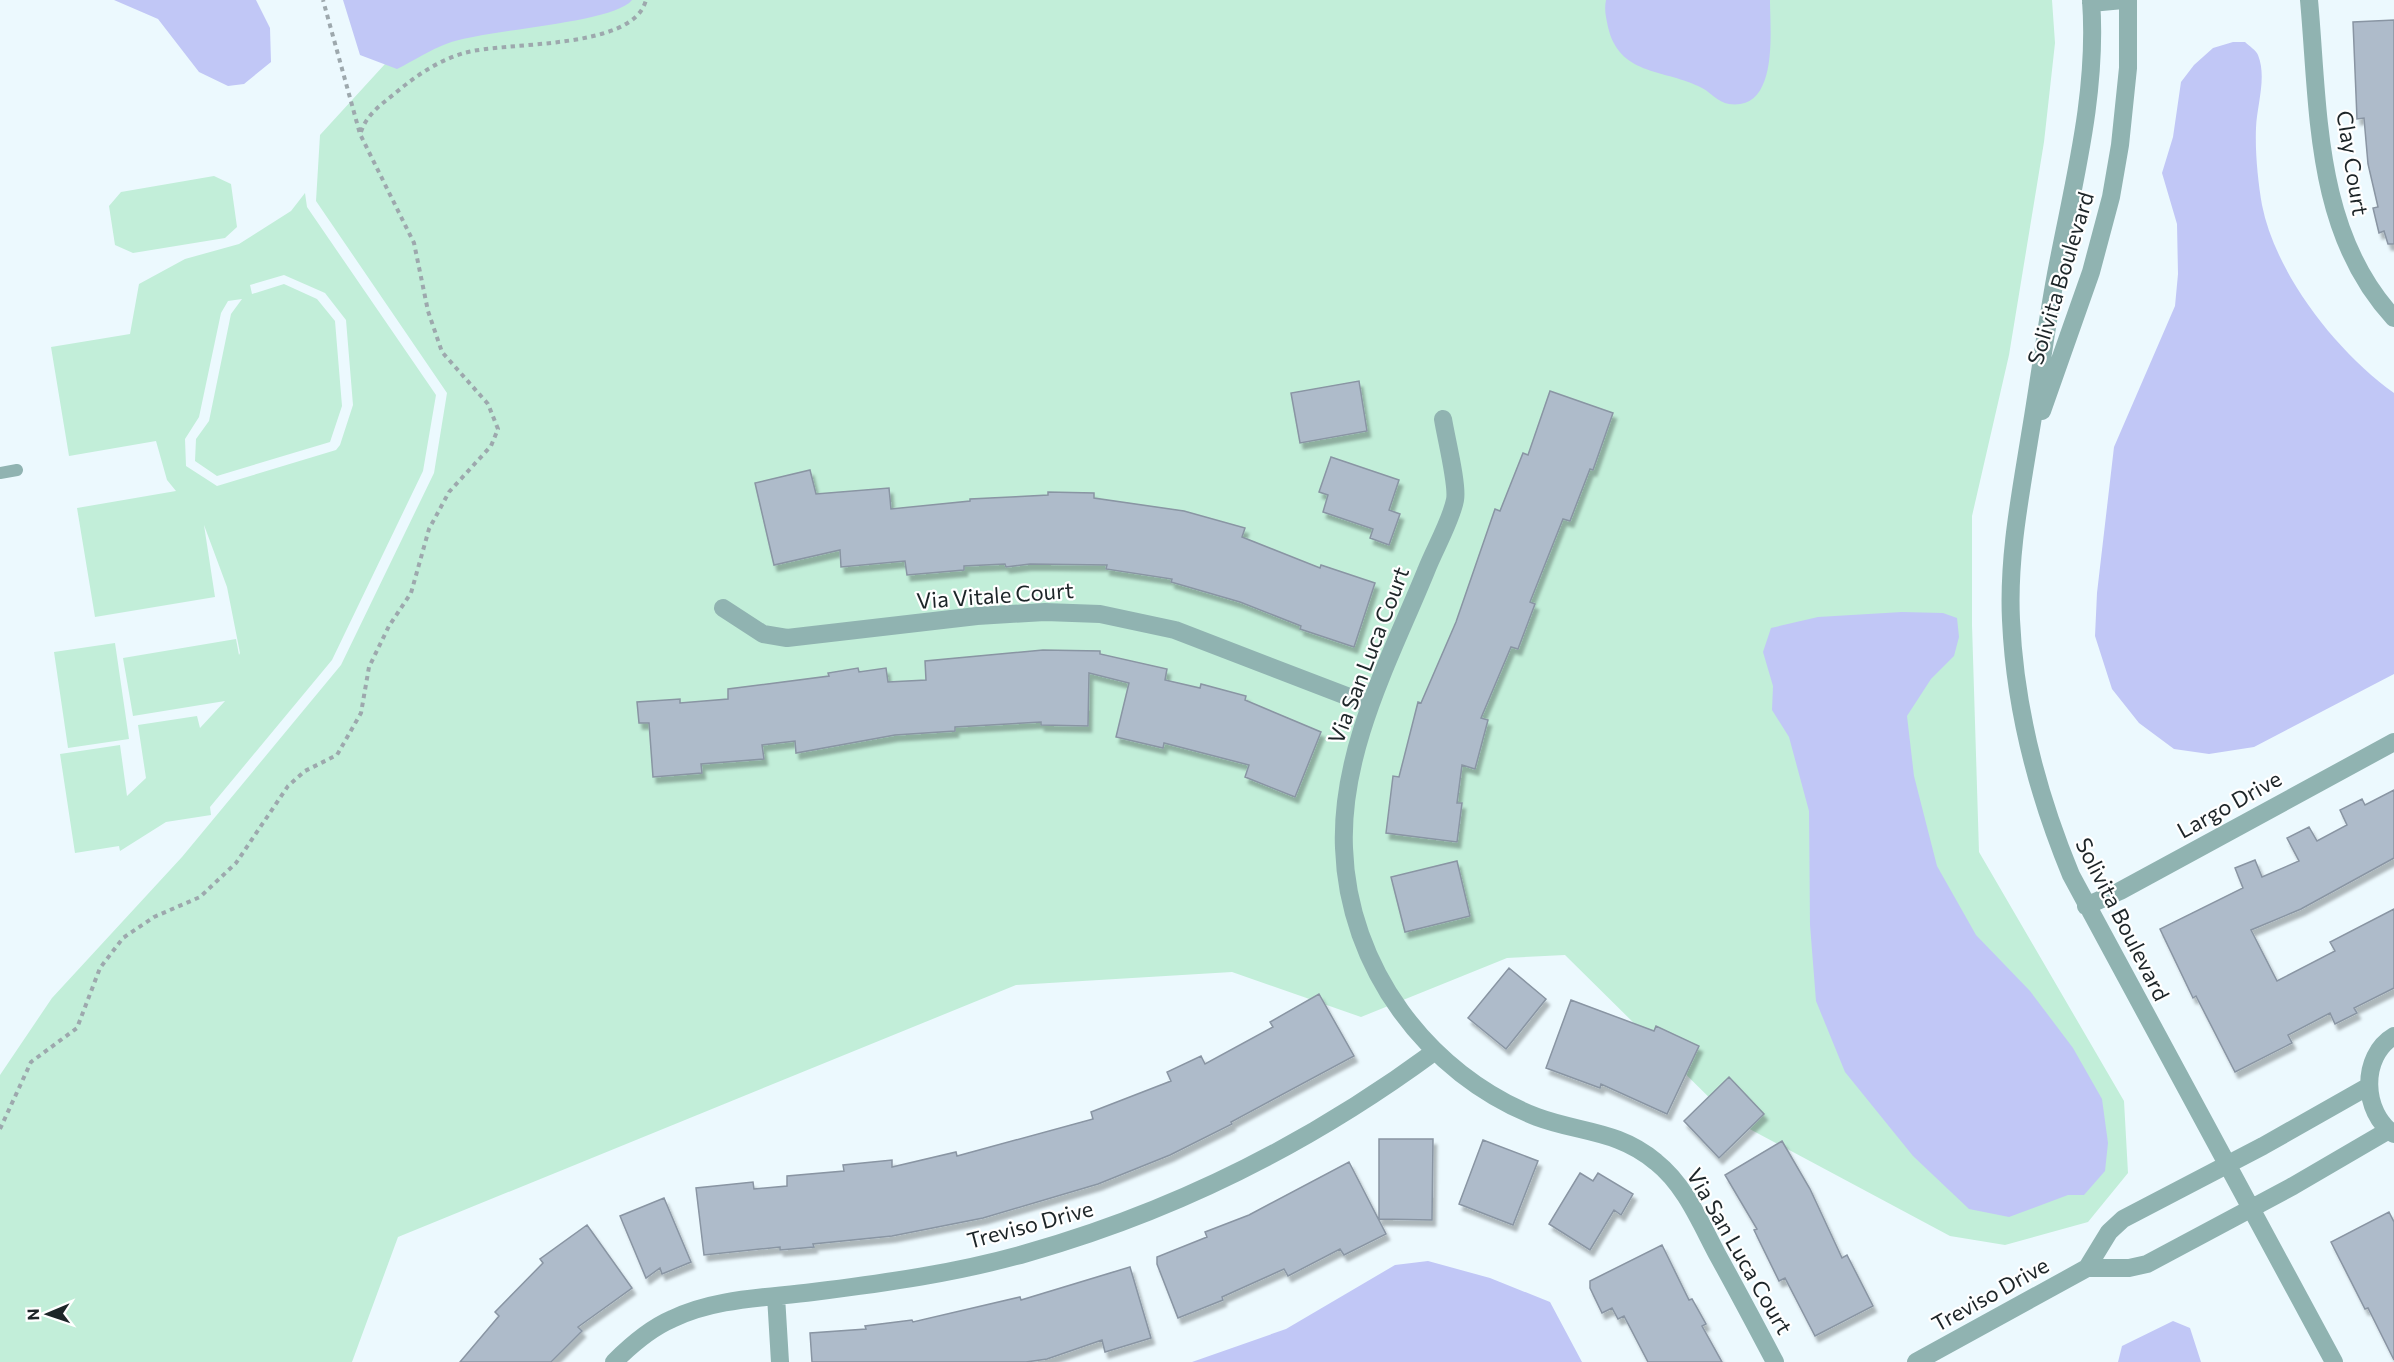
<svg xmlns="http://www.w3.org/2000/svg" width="2394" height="1362" font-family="Commissioner,sans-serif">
	<defs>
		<filter id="shadow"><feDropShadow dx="3.5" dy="6" stdDeviation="1.5" flood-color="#0004"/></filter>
	</defs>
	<rect width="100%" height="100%" fill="#ecf9fe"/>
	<path fill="#c2eed9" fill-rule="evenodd" d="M620 0H2052L2055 43 2044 142 2009 355 1972 516V625L1979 852 2124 1101 2128 1173 2088 1222 2005 1245 1950 1236 1731 1119 1565 955 1507 958 1361 1017 1232 972 1016 985 398 1237 352 1362H0V1075L52 998 182 857 341 665 434 473 447 393 316 201 320 135 385 64 454 34Z
		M214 176 231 184 237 227 225 238 133 253 115 245 109 206 121 192Z
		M305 193 307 207 436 395 423 471 332 660 210 807 211 815 166 822 120 851 119 846 75 853 60 754 120 745 127 796 146 778 138 725 197 716 200 728 225 701 133 716 123 658 236 639 239 655 240 653 227 587 204 525 215 597 95 617 77 508 176 491 167 480 156 441 69 456 51 347 130 334 139 284 185 259 239 244 291 211ZM284 275 325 293 346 320 353 405 340 445 336 450 217 486 186 466 185 439 199 417 221 313 228 301 242 299 231 314 209 421 196 439 195 461 217 476 330 442 342 406 335 321 317 299 284 284 252 294 250 285Z
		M115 643 129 739 68 748 54 652Z"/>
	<path fill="#c1c7f6" d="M114 0H256L270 28 271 62 244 84 228 86 199 72 158 19Z
		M343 0H632C613 24 484 29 446 44 430 50 413 61 397 69L360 55Z
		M1606 0H1770C1770 31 1779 111 1729 104 1718 103 1709 90 1698 86 1662 69 1619 75 1608 27 1606 17 1604 10 1606 0Z
		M2233 42H2245C2249 46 2256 50 2258 55 2267 77 2257 105 2256 128 2255 152 2258 182 2262 205 2276 275 2337 352 2394 393V674L2254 747 2209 754 2174 749 2139 723 2112 689 2095 636 2097 593 2114 447 2175 306 2178 274 2177 224 2162 173 2173 137 2181 82 2194 65 2213 48Z
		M1902 612 1943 613 1957 618 1959 637 1954 656 1931 679 1907 716 1914 776 1937 866 1976 935 2030 991 2073 1048 2102 1099 2108 1143 2105 1171 2084 1195H2068L2009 1217 1969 1209 1913 1156 1845 1072 1816 1001 1810 925 1809 811 1789 737 1772 710 1773 686 1763 652 1771 628 1818 617Z
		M1428 1261 1490 1278 1550 1302 1582 1362H1192L1286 1329 1395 1265Z
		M2173 1321 2190 1328 2201 1362H2118L2122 1346Z"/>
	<path fill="#aebbca" stroke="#8995a3" stroke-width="1.5" filter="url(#shadow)" d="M2394 20V244H2388L2384 231 2379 233 2373 208 2378 207 2368 164 2364 118 2357 119 2353 22Z
		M1359 381 1367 431 1300 443 1291 393Z
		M1550 391 1613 413 1593 470 1590 469 1570 521 1563 519 1530 602 1535 604 1518 649 1511 647 1481 718 1488 720 1475 769 1462 765 1457 803H1462L1457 842 1386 833 1393 776 1399 777 1418 702 1421 703 1456 622 1495 509 1500 511 1523 453 1528 455Z
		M1331 457 1399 480 1389 510 1400 514 1389 545 1370 538 1373 529 1323 512 1328 495 1319 492Z
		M810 470 816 494 889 488 891 509 970 501V499L1048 495V492L1094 493V498L1184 511 1245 528 1242 537 1320 568 1321 565 1375 583 1354 647 1300 629 1301 626 1240 602 1171 582 1172 579 1106 569 1107 565 1030 564 1006 567 1005 564 964 566V570L907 575 905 561 841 567 840 550 774 565 755 483Z
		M1043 650 1100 651V654L1167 669 1165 680 1200 688 1201 684 1246 696 1245 700 1321 732 1295 797 1245 777 1249 765 1164 743 1163 748 1116 737 1129 683 1089 673 1088 726 1041 725V722L955 727V731L895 735 796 753 795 741 762 745 764 759 701 764 702 773 653 777 649 723H639L637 702 680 699V703L728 699V689L829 676 828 673 858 668 859 672 886 668 888 682 926 680 925 661Z
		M2394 790V858L2301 909 2251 930 2277 981 2335 951 2330 942 2394 909V988L2354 1008 2357 1013 2335 1024 2330 1013 2288 1035 2292 1043 2235 1072 2196 996 2193 998 2160 929 2243 888 2235 868 2255 860 2262 877 2299 861 2287 838 2309 827 2317 841 2347 825 2340 810 2362 799 2365 805Z
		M1457 861 1470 916 1405 932 1391 877Z
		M1509 968 1546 999 1506 1049 1468 1018Z
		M1319 994 1354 1056 1231 1122 1232 1124 1170 1155 1098 1184 983 1218 892 1236 813 1244 814 1247 780 1250V1247L704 1255 696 1188 753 1182 754 1189 787 1186V1176L844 1171 843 1165 892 1160V1167L956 1152 957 1156 1093 1119 1091 1112 1171 1081 1167 1072 1201 1056 1205 1064 1273 1027 1270 1022Z
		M1571 1000 1654 1031 1656 1026 1699 1046 1667 1114 1601 1084 1600 1088 1546 1068Z
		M1729 1077 1764 1114 1719 1158 1684 1121Z
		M1379 1139H1433L1432 1220 1379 1219Z
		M1483 1140 1538 1161 1513 1225 1459 1204Z
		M1782 1141 1810 1189 1842 1258 1847 1255 1873 1306 1815 1336 1785 1278 1779 1281 1754 1230 1757 1229 1725 1175Z
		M1349 1162 1386 1234 1344 1255 1340 1249 1288 1276 1284 1269 1222 1297 1223 1300 1178 1318 1157 1264V1257L1207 1237 1205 1232 1249 1215Z
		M1580 1173 1593 1181 1598 1173 1633 1194 1621 1215 1614 1210 1590 1250 1549 1224Z
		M664 1198 691 1262 662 1274 660 1268 646 1278 620 1216Z
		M2389 1212 2394 1222V1360L2368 1308 2365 1309 2331 1242Z
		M587 1225 632 1288 578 1327 582 1331 551 1362H460L499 1316 495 1312 543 1263 540 1259Z
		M1662 1245 1689 1300 1692 1299 1706 1324 1702 1326 1722 1362H1648L1624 1316 1618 1319 1612 1308 1602 1313 1590 1288V1281Z
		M1130 1267 1151 1338 1105 1352 1102 1340 1047 1359 1026 1362H812L810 1333 866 1329 865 1326 912 1320 913 1322 1020 1297 1021 1300Z"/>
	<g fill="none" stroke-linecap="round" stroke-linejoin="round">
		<path stroke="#9da8ad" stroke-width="4" stroke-dasharray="4.5 4.5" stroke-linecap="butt" d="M361 132C366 116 379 106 393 95 414 77 437 61 464 53 505 41 633 51 646 0
			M0 1129 31 1062 77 1028 100 968 123 938 154 917 200 897 236 863 288 786 305 771 337 755 361 713 369 667 389 626 411 593 429 529 449 492 491 446 498 429 488 404 442 352 428 311 414 243 360 134 323 0"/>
		<path stroke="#90b3b1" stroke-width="12" d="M0 473 17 470"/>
		<path stroke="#90b3b1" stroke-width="18" d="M2091 0C2098 93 2073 184 2056 274 2046 328 2039 382 2030 435 2020 497 2008 558 2011 620 2015 709 2037 793 2071 875L2334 1362
			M2309 0C2319 109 2314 232 2394 318
			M2091 3 2123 0
			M2042 411 2091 272 2111 197 2120 145 2128 68V0
			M1443 419C1446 438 1458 485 1455 500 1451 521 1434 550 1426 571 1390 659 1340 751 1344 848 1348 967 1427 1074 1537 1117 1580 1133 1618 1130 1656 1162 1685 1185 1700 1222 1717 1254 1737 1290 1756 1326 1775 1362
			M723 608 763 634 787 638 977 616 1045 612 1100 614 1175 630 1370 705
			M2086 906 2120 891 2394 742
			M2394 1036C2360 1056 2362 1113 2394 1134
			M2087 1268H2129L2147 1264 2293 1186 2389 1130
			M776 1296 780 1362
			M614 1362C630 1346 651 1328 672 1319 715 1298 766 1298 813 1292 885 1283 957 1273 1027 1253 1176 1211 1309 1144 1434 1052
			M1916 1362 2087 1268 2109 1232 2123 1219 2263 1146 2369 1086"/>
	</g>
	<g text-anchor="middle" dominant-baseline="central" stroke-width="4.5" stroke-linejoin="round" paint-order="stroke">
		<g font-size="22" fill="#1d2528" stroke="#fff">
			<text transform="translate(2353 163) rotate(81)">Clay Court</text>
			<text transform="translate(2060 278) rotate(-73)">Solivita Boulevard</text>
			<text transform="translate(995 595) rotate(-4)">Via Vitale Court</text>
			<text transform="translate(1368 655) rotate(-69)">Via San Luca Court</text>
			<text transform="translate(2229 804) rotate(-29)">Largo Drive</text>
			<text transform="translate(2123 919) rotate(63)">Solivita Boulevard</text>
			<text transform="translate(1030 1224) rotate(-15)">Treviso Drive</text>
			<text transform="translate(1740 1251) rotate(60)">Via San Luca Court</text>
			<text transform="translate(1990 1294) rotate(-29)">Treviso Drive</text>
		</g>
	</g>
	<g transform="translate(48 1314) rotate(268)" stroke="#ffffff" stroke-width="4.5" paint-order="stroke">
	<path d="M0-4.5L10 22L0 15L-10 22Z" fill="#1d2528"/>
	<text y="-9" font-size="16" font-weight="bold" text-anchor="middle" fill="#1d2528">N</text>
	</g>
</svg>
